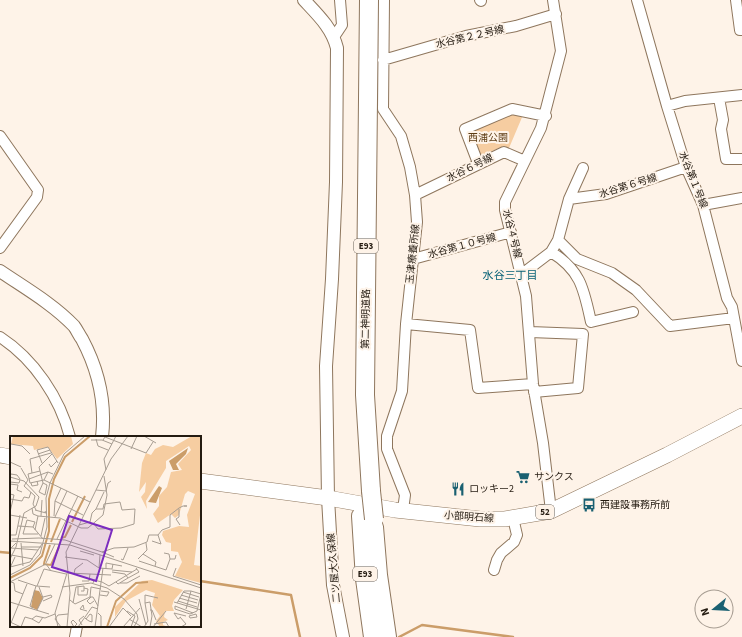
<svg xmlns="http://www.w3.org/2000/svg" width="742" height="637" font-family="'Source Sans 3','Noto Sans JP',sans-serif">
	<rect width="100%" height="100%" fill="#fef3e8"/>
	<path fill="#f6cda1" d="M511 114 523 115 509 148 504 146 480 156 471 133 472 129Z"/>
	<g fill="none" stroke-linecap="round" stroke-linejoin="round">
		<path stroke="#cb9d69" stroke-width="2.5" d="M0 552 11 553
			M200 581 291 595 300 637
			M399 637 422 625 513 637"/>
		<g stroke="#8e765d" stroke-width="12">
			<path id="minor" d="M384 0 383 109 401 136 410 167 415 195 417 222 406 324 402 391 387 436V449L405 495 403 510
				M480 0 481 1
				M637 0 667 106 686 167 703 205 727 298 732 307 742 361
				M736 0 740 30H742
				M334 37 342 25 340 0
				M383 60 466 36 516 26 556 14
				M719 98 723 120 721 129 726 159H742
				M667 106 685 101 742 95
				M0 136 38 190 37 197 0 248
				M478 163 465 129 512 109 546 116
				M415 195 504 152 525 161
				M569 199 606 194 686 167
				M703 205 742 198
				M558 240 577 259 612 273 636 290 670 326 734 318
				M551 252C581 270 584 290 591 322L633 312
				M413 259 511 232
				M522 274 551 252 558 240 569 199 583 168
				M406 324 470 330 478 388 533 384
				M530 332 583 334 578 388 534 392
				M0 337C34 359 60 398 70 437
				M551 511 543 443 533 384 526 296 505 210V202L541 128 561 51 553 0
				M494 570 497 560 501 553 514 542 517 535 513 518
				M75 637 77 626"/>
		</g>
		<g stroke="#8e765d" stroke-width="14">
			<path id="tertiary" d="M304 0C318 15 332 28 337 48L336 182 332 279 326 366 328 498 333 585 343 637
				M0 271C25 288 53 304 74 326 77 330 79 335 82 339 98 369 106 403 102 437"/>
		</g>
		<g stroke="#8e765d" stroke-width="16">
			<path id="primary" d="M0 455 11 457
				M200 481 328 498 395 510 480 519H505L551 511 667 455 742 416"/>
		</g>
		<g stroke="#8e765d" stroke-width="20">
			<path id="motorway" d="M369 0 365 395 371 491
				M361 516 365 579 373 637
				M374 527 378 575 387 637"/>
		</g>
		<use href="#minor" stroke="#fff" stroke-width="10"/>
		<use href="#tertiary" stroke="#fff" stroke-width="12"/>
		<use href="#primary" stroke="#fff" stroke-width="15"/>
		<use href="#motorway" stroke="#fff" stroke-width="18"/>
		<g stroke="#8e765d" stroke-width="20" stroke-linecap="butt">
			<path id="motorway-bridge" d="M371 491 374 519"/>
		</g>
		<use href="#motorway-bridge" stroke="#fff" stroke-width="18"/>
	</g>
	<defs>
		<g id="supermarket-bare" transform="scale(1.08)"><path d="M-6-5.5h2.5l.6 2H6L4.5 2H-2.5L-4.4-4H-6ZM-1.5 3.2a1.3 1.3 0 1 0 .1 0ZM3 3.2a1.3 1.3 0 1 0 .1 0Z" fill="#1a6071" stroke="#fef3e8" stroke-width="2.5" paint-order="stroke"/></g>
		<g id="restaurant-bare" transform="scale(1.08)"><path d="M-5-6h1v4h1v-4h1v4h1v-4h1v5L-1.5 .5V6h-2V.5L-5-1ZM5-6V6H3V1.5H1.5Q1.5-4 5-6Z" fill="#1a6071" stroke="#fef3e8" stroke-width="2.5" paint-order="stroke"/></g>
		<g id="bus-bare" transform="scale(1.08)"><path d="M-5-6H5V4H4V6H2V4H-2V6H-4V4H-5ZM-3.5-4V0h7V-4ZM-3.5 1.2v1.5H-2V1.2ZM2 1.2v1.5H3.5V1.2Z" fill="#1a6071" stroke="#fef3e8" stroke-width="2.5" paint-order="stroke"/></g>
	</defs>
	<g fill-rule="evenodd">
		<use href="#supermarket-bare" x="523" y="477"/>
		<use href="#restaurant-bare" x="458" y="489"/>
		<use href="#bus-bare" x="589" y="505"/>
	</g>
	<g text-anchor="middle" dominant-baseline="central" stroke-width="4" stroke-linejoin="round" paint-order="stroke">
		<g fill="#fef3e8" stroke="#655c52" stroke-width="1">
			<rect x="354" y="239" width="24" height="14" rx="3"/>
			<rect x="536" y="505" width="18" height="14" rx="3"/>
			<rect x="353" y="567" width="24" height="14" rx="3"/>
		</g>
		<g font-size="9" font-weight="bold" fill="#241b11">
			<text x="366" y="246">E93</text>
			<text x="545" y="512">52</text>
			<text x="365" y="574">E93</text>
		</g>
		<g font-size="10" fill="#241b11" stroke="#fef3e8">
			<text transform="translate(470 37) rotate(-13)">水谷第２２号線</text>
			<text transform="translate(470 168) rotate(-26)">水谷６号線</text>
			<text transform="translate(693 180) rotate(68)">水谷第１号線</text>
			<text transform="translate(628 186) rotate(-17)">水谷第６号線</text>
			<text transform="translate(512 234) rotate(76)">水谷４号線</text>
			<text transform="translate(462 246) rotate(-15)">水谷第１０号線</text>
			<text transform="translate(413 254) rotate(-84)">玉津療養所線</text>
			<text transform="translate(366 319) rotate(-89)">第二神明道路</text>
			<text transform="translate(469 517) rotate(4)">小部明石線</text>
			<text transform="translate(334 568) rotate(-95)">二ツ屋大久保線</text>
		</g>
		<g font-size="10" fill="#5d3d15" stroke="#fef3e8">
			<text x="488" y="138">西浦公園</text>
		</g>
		<g font-size="10" fill="#241b11" stroke="#fef3e8" text-anchor="start">
			<text x="534" y="477">サンクス</text>
			<text x="469" y="489">ロッキー2</text>
			<text x="600" y="505">西建設事務所前</text>
		</g>
		<g font-size="11" fill="#096276" stroke="#fef3e8">
			<text x="510" y="275">水谷三丁目</text>
		</g>
	</g>
	<g transform="translate(10 436)">
		<rect width="191" height="191" fill="#fef3e8"/>
		<path d="M3 0H61L63 8 47 23 38 11 24 14 23 10 1 8ZM182 0H191V71L184 129 191 130V147L165 140 172 126 168 116 161 115V107L156 106 152 99 153 95 169 90 179 91 177 79 185 58 178 55 175 58 169 79 165 82 161 78 148 87 143 78 149 70V60L157 51 161 36 172 34 168 28 181 14 179 10 156 25V32L136 65 137 73 131 61 135 56 136 46 129 56 132 27 136 17 141 19 145 13 153 9 163 11ZM142 144 173 154 164 164 162 170 164 175H155L154 181 158 184 153 186V189L158 191H150L146 185 150 180 142 169 145 157 136 154 116 165 105 181V171L132 145Z" fill="#f6cda1"/>
		<path d="M178 12 176 18 166 28 169 34H163L159 25ZM149 50 152 52 146 67 138 66ZM24 154 29 155 33 162 27 174 21 171Z" fill="#cb9d69"/>
		<path fill="none" stroke="#cb9d69" stroke-width="2" d="M62 86 75 60M51 102 55 101 61 89M41 106 50 83M34 127 40 109M33 128 41 129 49 111M0 142 20 132 32 120 39 95V63L44 43 55 21 80 0M97 191 106 165 126 147 138 146"/>
		<path fill="none" stroke="#a79d92" stroke-width="1" d="M134 0 146 7M86 3 88 10 98 14M81 4H92L102 8M93 4 95 1 136 17 143 6M1 8 12 10 20 18M121 13 127 0M28 18 40 14M0 26 11 31M32 27 27 14 38 11 48 27M39 28 41 31 47 25M11 32 18 44 14 50 25 60 23 68 26 74M96 34 94 23 106 0M30 35 18 38 20 47 34 44 80 66M22 37 20 23 41 17M0 41 14 45 29 61 26 70 14 77 6 111 0 123M0 41 1 38 7 39 10 43M19 43 38 36M34 44 38 36 43 38M0 46 9 47 10 44M21 47 22 50 28 49 27 45M33 47 29 31 42 18M33 47 37 49 35 59 29 56ZM0 48 8 49 7 54 12 56M86 54 96 55 98 47 101 45M0 58 4 59 0 76M0 63 12 65 14 61 19 62 21 56M45 65 73 79M22 72 23 78 28 80 50 82 71 92H78L93 79 97 59 94 40M86 73 94 56M169 73V81L166 83 170 89M25 74 36 77 35 75M0 79 17 82M31 80 32 64M44 80 45 65 51 52M45 81 57 55M69 89 80 86 82 77 86 73H93L94 68 110 66 112 74 125 73 124 88 111 92 88 93 84 88M8 90 23 91 33 103M23 91 25 86 17 84 13 98H28M25 94 28 80M0 99H6L10 79M148 99 152 94 160 91V79L169 72 173 70H177H174M31 100 35 82M29 102 55 104 92 116 104 112 124 111 137 106 139 99H148M2 103 29 102M47 103 68 60M0 105 60 109 191 152M142 105 151 108 148 99M6 107 1 112 28 114M11 107 13 130M11 111H31M70 115 84 119M92 116 104 121M154 117 159 118 160 123H165L166 119M133 118 146 126 145 130M1 119 23 123M55 121 77 124 89 132 102 133 103 128M111 123 113 124 118 112M128 123 137 114 136 107M129 125 156 134 160 123M36 127 45 108M0 131 20 126 32 108M0 132 5 121M89 132 90 119M166 132 163 140 191 149M96 133V127L112 130M102 134 122 136M102 136 115 138 118 142 129 136 126 132M58 137 101 139M64 138 65 133 73 127M0 139 20 129 30 118 37 91 36 62 40 47 54 18 75 0M8 144 26 150 40 151M72 145H79L80 138M0 146 36 128 41 135M1 146 4 147 5 155 13 158M106 146 108 148 118 142M83 147 84 144 92 146 99 150 127 133M110 147H117L130 140M27 150 34 133 56 138M52 151 81 147 97 152 114 163 127 178 128 183 124 191M68 151V159H77L78 153 74 152M173 156 189 161M90 159 97 160 99 156 91 155M171 159 188 164M80 161 81 151 91 153M80 161H83L88 170M81 161 77 165 80 168 84 165M169 162 187 167M129 163 136 189M60 164 65 168 80 161M33 165 42 161 41 159 33 161M168 165 187 171M0 166 39 178M164 166 191 174M63 167 66 151 74 150V155H71M135 167V159L148 162M167 167 174 155H181M23 172 20 170 26 150M74 173 73 169 70 173 77 175M176 173 181 155 191 158M27 174 33 162 29 151M140 174H142L146 184M117 175 125 180 121 191M88 177 91 180V191M183 177 165 170V173L180 178 187 175 191 158M186 178 187 181 180 182 179 180ZM170 181 176 188 171 191M171 181 168 183 164 177 176 180M75 182 76 183 79 185 82 186V179L80 178 76 183M22 183 29 187 33 181M119 183 132 191M63 184 67 188 64 191 61 186ZM0 186 11 191 15 181 22 183 26 180 35 182 45 178M1 187 17 148M144 188 156 186 159 191M72 189 69 184 74 180M48 191 45 177 57 137M51 191 45 183 48 179 58 178M57 191 60 157 56 116 101 23 118 0M68 191 82 171 88 173M85 191 93 132M99 191 113 172 121 180M113 191 130 172M134 191 138 185 135 167 140 166 142 180 140 191M143 191 156 175"/>
		<path fill="#7b2cbf" fill-opacity="0.15" stroke="#7b2cbf" stroke-width="2" d="M59 80 102 94 86 145 42 131Z"/>
		<rect width="191" height="191" fill="none" stroke="#241b11" stroke-width="2"/>
	</g>
	<g transform="translate(714 609) rotate(252)"><circle r="19" fill="#fef3e8" stroke="#a79d92"/>
	<path d="M0-3L7 15L0 10L-7 15Z" fill="#1a6071"/>
	<text y="-6" font-size="11" font-weight="bold" text-anchor="middle" fill="#241b11">N</text>
	</g>
</svg>
